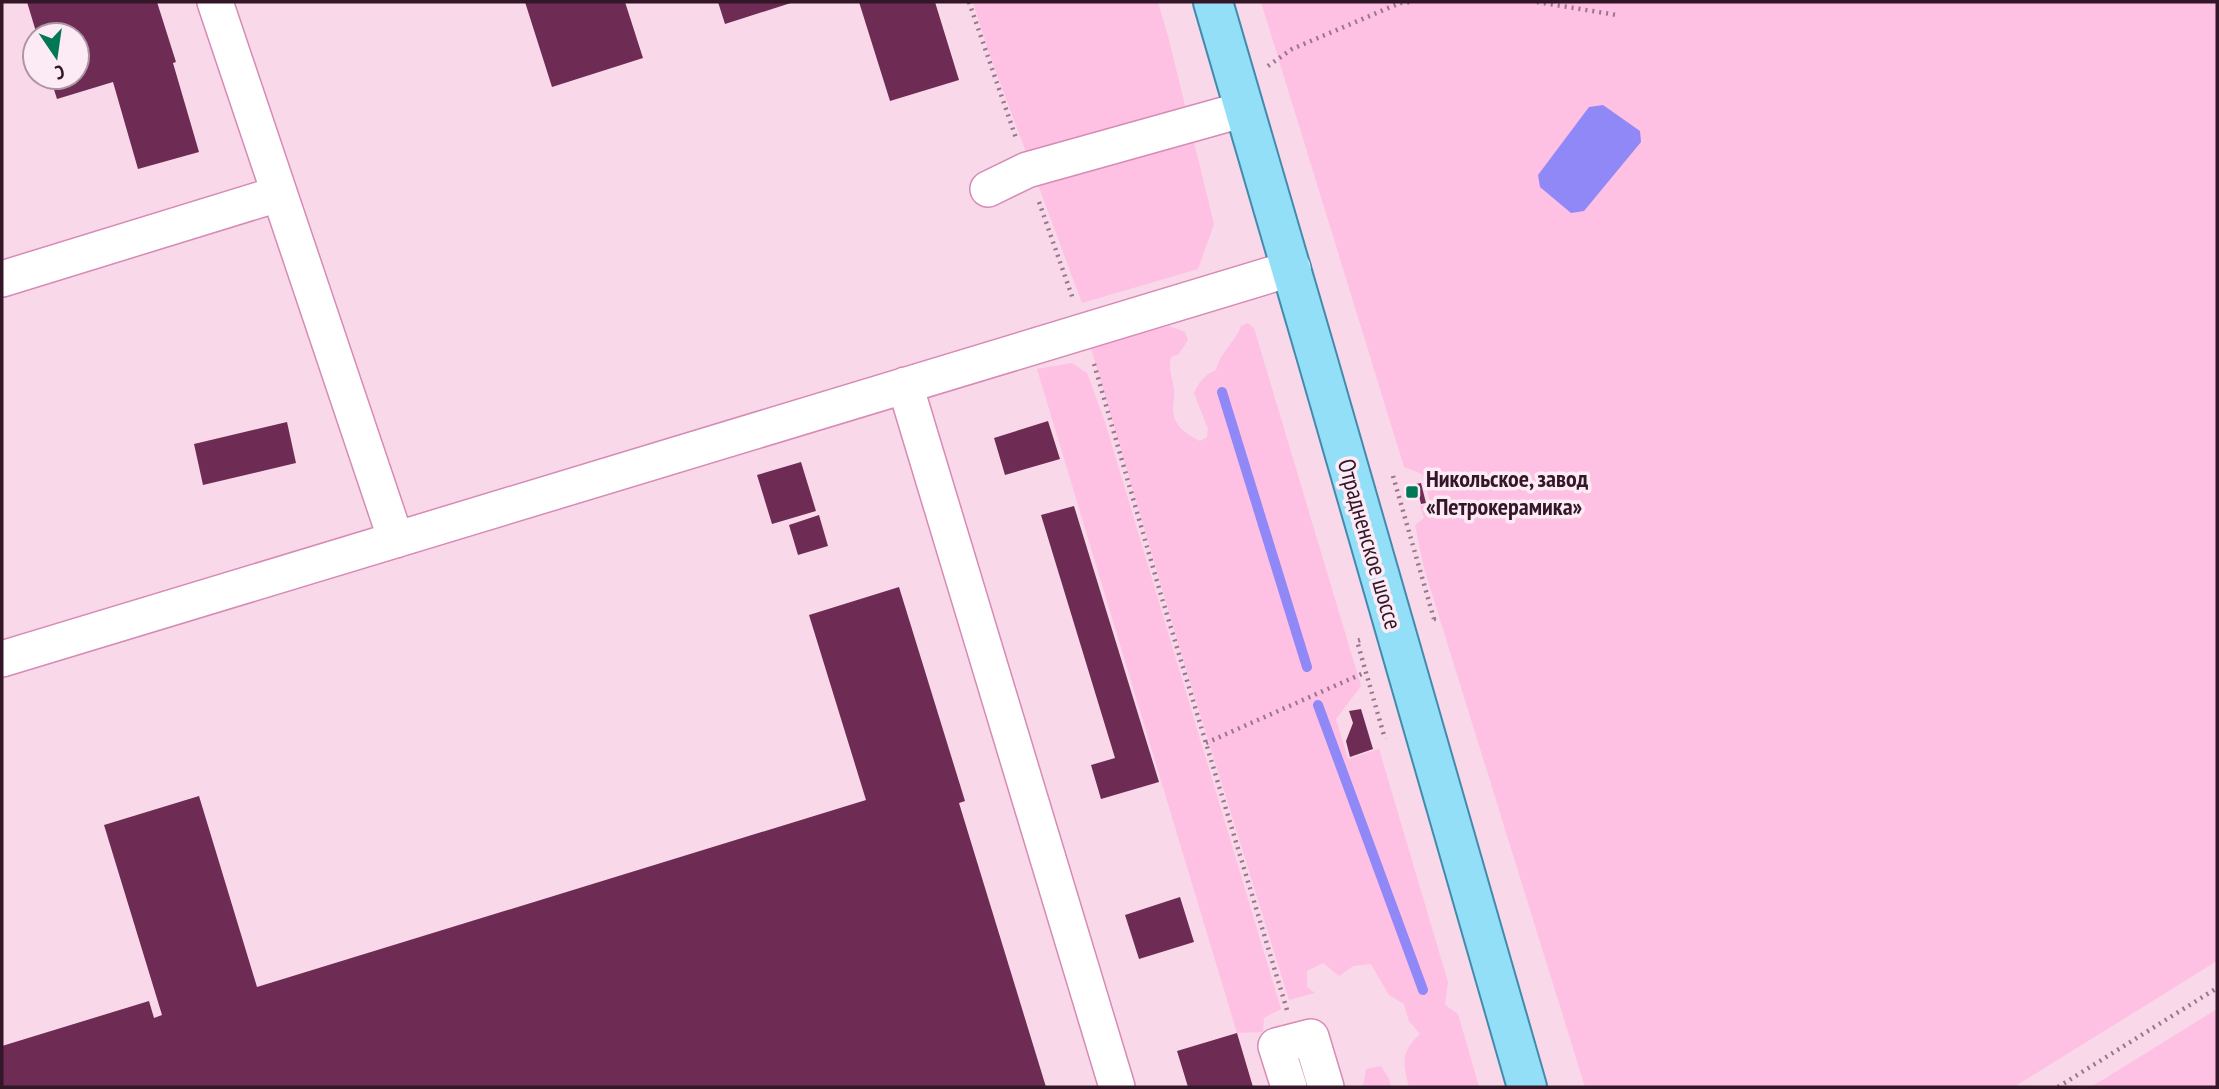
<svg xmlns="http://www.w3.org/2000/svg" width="2219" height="1089" font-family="'PT Sans Narrow',sans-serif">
	<rect width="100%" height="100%" fill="#f9d8ea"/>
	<path fill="#fec0e3" d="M973 2H1158L1169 40 1214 224 1198 269 1082 303 988 50Z
		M1261 2H2217V961L2014 1087H1585L1424 568 1415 525 1424 518 1420 506 1431 504 1422 474 1404 467Z
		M1248 323 1254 328 1361 686 1336 719 1348 759 1379 749 1448 982 1445 1005 1458 1014 1479 1087H1409C1403 1062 1400 1053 1420 1034L1409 1021 1404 1004 1389 995 1371 964 1353 966 1339 976 1323 963 1307 971V987L1315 993 1289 1000 1179 646 1091 348 1169 326 1185 332 1188 340 1179 354 1171 357C1168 373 1173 377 1174 391 1175 397 1173 402 1173 408 1173 426 1186 434 1200 441L1207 437 1208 429 1194 393C1199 381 1205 375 1216 370 1220 352 1235 343 1241 326Z
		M1072 363 1087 373 1105 422 1281 1009 1264 1018 1263 1032 1237 1033 1037 369Z
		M2217 1009V1087H2091Z
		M1381 1066 1389 1079 1391 1087H1363L1366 1069Z"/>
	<path fill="#9088f6" d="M1603 105 1640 131 1641 142 1584 211 1571 213 1540 187 1538 175 1589 107Z"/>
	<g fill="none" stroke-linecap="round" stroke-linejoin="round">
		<path stroke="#9088f6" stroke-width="10" d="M1222 392 1307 667
			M1318 705 1423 990"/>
	</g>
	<path fill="#6e2c55" d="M27 2H157L176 62 173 63 199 152 138 169 113 82 57 99 50 77H77V35H37Z
		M525 2H625L643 58 552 87Z
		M718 2H794L725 24Z
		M859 2H935L959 80 890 101Z
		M1048 421 1060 459 1005 475 994 438Z
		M287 422 296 463 203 485 194 444Z
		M801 462 816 511 772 524 757 475Z
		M1421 483 1426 503 1421 504 1416 484Z
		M1074 506 1159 782 1101 799 1091 765 1115 758 1041 515Z
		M819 515 828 546 798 555 789 525Z
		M899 587 965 801 959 803 1046 1087H2V1046L149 1001 154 1018 162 1015 104 825 199 796 257 987 866 800 809 615Z
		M1361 709 1373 749 1350 757 1346 741 1353 723 1349 711Z
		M1180 897 1194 942 1139 959 1125 915Z
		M1237 1033 1253 1087H1188L1177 1051Z"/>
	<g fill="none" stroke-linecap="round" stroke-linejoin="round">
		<g stroke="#d68bb6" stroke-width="38">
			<path id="minor" d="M215 2 396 540
				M988 189 1027 170 1245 109
				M2 279 278 194
				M905 385 1117 1087
				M2 659 1293 268
				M1289 1087 1276 1046 1311 1037 1326 1087"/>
		</g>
		<g stroke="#438aac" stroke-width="42">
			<path id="major" d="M1213 2C1320 363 1422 726 1527 1087"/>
		</g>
		<path stroke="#97788a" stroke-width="4.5" stroke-dasharray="2 5" stroke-linecap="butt" d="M969 2 1016 138
			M1537 2 1617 15
			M1268 66 1292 49 1400 3 1411 2
			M1039 202 1073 299
			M1094 364 1161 595 1287 1010
			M1393 476 1434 619 1429 620
			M1360 640 1357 641 1385 739
			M1206 743 1366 672
			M2058 1087 2217 988"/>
		<use href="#minor" stroke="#fff" stroke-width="35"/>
		<use href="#major" stroke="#94dff8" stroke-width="38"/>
	</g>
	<rect fill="#007855" stroke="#fcebf4" stroke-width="2.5" x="1405" y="485" width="14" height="14" rx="3.5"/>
	<g text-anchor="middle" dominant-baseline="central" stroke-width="7" stroke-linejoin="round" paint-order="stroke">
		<g font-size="24" font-weight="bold" fill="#331628" stroke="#fcebf4" text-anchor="start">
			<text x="1426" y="478">Никольское, завод<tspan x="1426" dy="28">«Петрокерамика»</tspan></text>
		</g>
		<g font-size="24" fill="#331628" stroke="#fcebf4">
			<text transform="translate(1370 544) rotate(74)">Отрадненское шоссе</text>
		</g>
	</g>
	<rect width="2219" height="1089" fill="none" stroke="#331628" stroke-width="7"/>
	<g transform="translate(56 56) rotate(167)"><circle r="33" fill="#fcebf4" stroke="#ac96a2" stroke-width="2"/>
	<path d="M0-5L12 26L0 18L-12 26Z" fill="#007855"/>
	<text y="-10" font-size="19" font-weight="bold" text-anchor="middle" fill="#331628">С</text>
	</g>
</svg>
